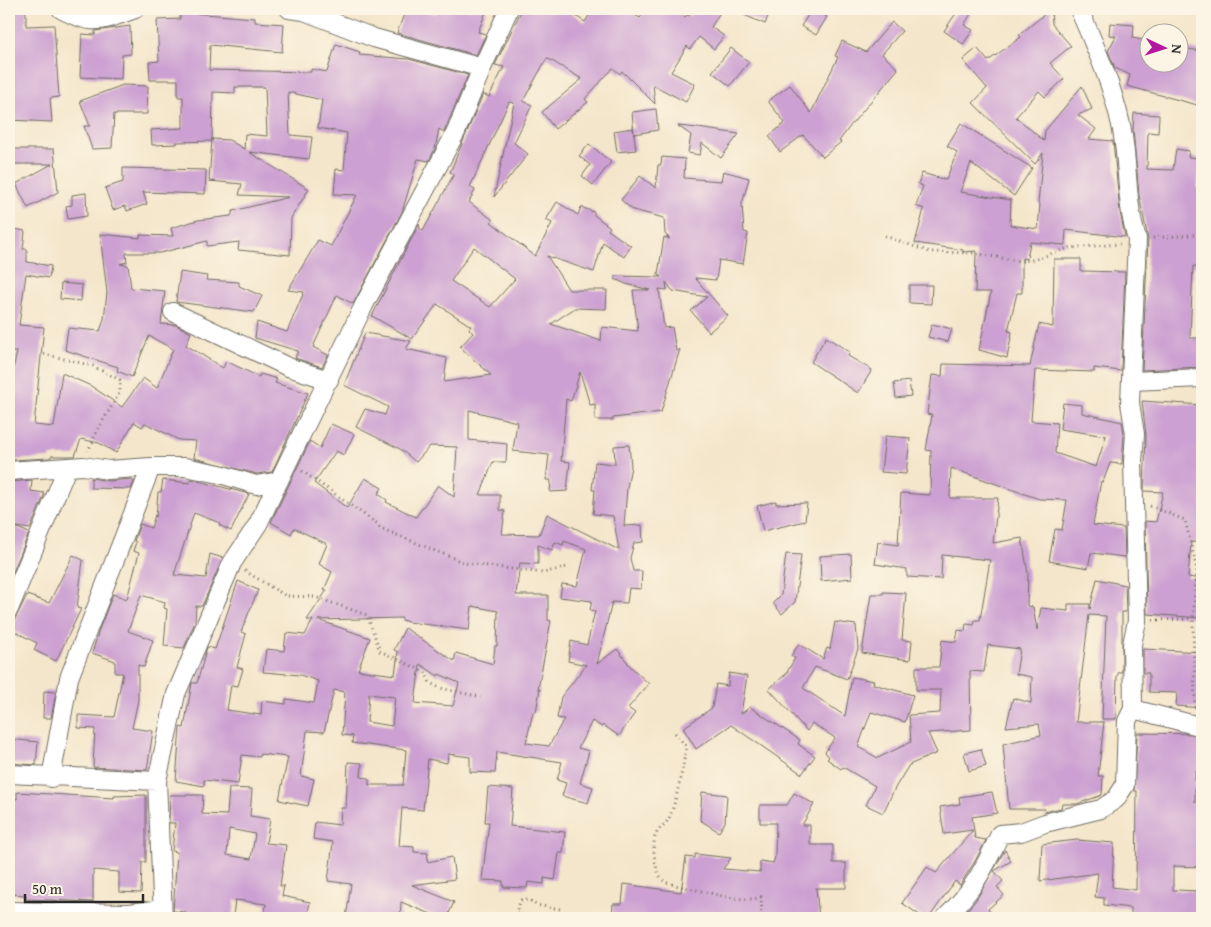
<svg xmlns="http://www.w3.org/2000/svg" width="1211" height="927" font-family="'Gentium Book Plus',serif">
	<rect width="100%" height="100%" fill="#fcf5e5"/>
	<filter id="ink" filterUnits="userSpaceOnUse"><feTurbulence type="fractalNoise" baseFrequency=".02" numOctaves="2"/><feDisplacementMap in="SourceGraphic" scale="10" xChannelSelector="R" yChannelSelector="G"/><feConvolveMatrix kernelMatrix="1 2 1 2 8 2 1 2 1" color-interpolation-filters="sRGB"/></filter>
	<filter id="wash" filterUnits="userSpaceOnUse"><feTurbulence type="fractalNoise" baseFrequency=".0096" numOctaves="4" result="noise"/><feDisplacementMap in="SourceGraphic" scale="20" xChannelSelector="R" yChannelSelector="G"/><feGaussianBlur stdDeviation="1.12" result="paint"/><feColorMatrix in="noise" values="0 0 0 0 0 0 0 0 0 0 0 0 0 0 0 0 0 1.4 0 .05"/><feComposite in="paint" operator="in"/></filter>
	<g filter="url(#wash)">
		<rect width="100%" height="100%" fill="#f4e6ca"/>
		<g id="blocks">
			<path fill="#cca0d2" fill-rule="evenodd" d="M9 9H26V26L54 25 59 97 50 98 52 122 9 120Z
				M406 9H422L436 14 437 9H487L478 32 486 34 476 55 397 33Z
				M522 9H565L585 22 593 9H624L640 18 646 9H673L685 17 687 15 689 16 694 9H722L711 27 724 36 714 49 699 37 690 49 687 46 671 72 695 84 686 102 653 85 655 104 622 71 620 74 613 68 585 99 588 102 555 129 542 112 582 79 547 58 523 101 532 105 514 143 528 154 494 197 514 103 509 102 470 187 475 190 469 202 493 220 491 222 535 256 552 223 546 220 557 202 578 215 581 207 594 212V215L610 227 608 230 631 246 624 257 603 242 594 272 547 256 569 290H607L606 309 575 308 551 324 601 341 602 327 638 331 633 290H650L626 284 615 279V276L661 277 658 274 664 237 670 239 665 234 664 218 633 210 621 200 640 176 656 188 658 165H661L662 157 685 159 684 178 721 181 723 171 749 178 742 204 744 232 748 233 743 264 719 260 716 280 695 278 728 316 709 332 691 311 707 297 673 291 666 282 667 290 659 289 664 328 672 327 676 351 680 349 661 412 613 418V420H595V404L590 405 580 372 571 401 566 399 561 461 570 462 567 491 550 492 551 480H546L549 455 513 451 517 422 469 410V440L507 444 506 462H493L480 495H500V510L505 511 502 534 539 535 547 514 619 550 613 516 593 514 595 490H592L595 462 615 464 614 446 629 445 631 466 627 488 624 526 642 525 643 542 634 543 630 558 633 571H642L641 589 629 588 627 603 612 602 597 664 617 649 631 667 649 684 628 708 635 713 619 736 603 725 602 727 592 721 578 748 589 751 580 783 593 787 588 803 562 796 566 783 557 780 562 762 497 752 495 773 470 772V757L448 754 447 763 428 759 423 810 402 808 399 846 414 847V852L428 853 427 862 452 857 455 879 412 885 454 902 447 918H441L401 902 400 918H346L351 884 328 881 333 842 313 839 315 822 340 825 341 808H346L348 762 362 763 361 777 369 778V785H403L406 750 352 743 353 736 342 735 345 692 334 690 324 732 307 731 301 776 314 779 308 806 279 800 288 757 260 754V757L242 755 238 784 204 780V786L176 781 180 727 184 728 192 683H197L207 647 215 649 238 581 258 590 241 632 246 634 237 667 243 669 238 686 231 685 227 710 261 715 262 701 286 704V699L314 703 318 681 300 675 263 672 266 649 284 651 286 633 305 635 313 620H307L327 590H324L332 572 319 564 327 544 294 528 291 534 271 522 310 441 320 448 331 424 354 434 344 455 336 451 314 483 347 508 365 478 382 488 378 494 387 500 386 502 416 517 438 485 454 497 457 447 430 446 416 462 400 449 356 427 365 409 385 415 388 407 344 385 365 333 411 341 406 349 447 358 444 382 491 375 460 347 473 333 469 329 471 326 437 304 412 339 372 316 419 224 420 229 423 231 454 174 450 172 483 94 489 97 504 67 495 65ZM474 247 515 279 490 307 451 281ZM564 541 586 549 577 586 562 584 560 597 592 601 590 610 595 611 587 645 571 641 568 661 586 665 561 697 557 718 564 719 549 746 526 743 533 712H536L540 689H538L551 621 548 620V595H516L520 563 538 564V545L552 550 555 542 563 545ZM472 606 498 611 497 646H495L493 664 456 653 454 661 405 628 394 650 398 652 395 675 358 670 370 638 318 620 402 618V620L408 622 469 630ZM420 664 438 676 439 674 459 683 453 706 415 703ZM369 694 395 697 392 726 367 722Z
				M730 9H771L765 24Z
				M812 9 827 17 816 35 801 26Z
				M959 9H964L971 14 964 25 973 30 963 44 944 31Z
				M1051 9 1052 24 1071 46 1050 63 1064 79 1045 97 1039 91 1016 117 1044 141 1045 131 1082 86 1092 109 1078 115 1096 129 1089 139 1113 141 1120 212 1125 237 1066 230 1065 245 1030 242 1027 259 1022 258V293H1017L1008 331 1012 332 1007 358 979 350 991 292H975L976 251 963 252V250L915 243 924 209 916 206 923 186 918 184 922 173 946 180 957 152 947 146 961 123 1032 168 1014 196 971 163 960 192 1011 200 1010 225 1038 229 1040 204 1038 203 1043 153 1035 164 973 103 987 88 963 60 977 48 988 61 1021 37 1019 35Z
				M180 12 255 18V22L284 24 282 52 210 45 209 70 311 72V69L327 72 336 44 360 52 359 55 409 59 468 75 444 132 439 129 435 149 429 161 418 159 402 212 353 304 337 295 313 347 328 355 322 367 295 358 298 351 255 338 257 322 287 332 304 292 288 290 318 240 331 246 357 195 334 194 336 169 344 170 347 133 318 128 322 100 288 92 290 135 312 137 309 159 249 152 309 189 291 218 290 255 238 250 239 242 207 246V241L160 253H126L127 262 120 264 128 265 131 288 165 291 161 324 176 325 191 333 186 345 223 368 226 361 259 377 260 374 277 379 275 383 308 393 272 472 257 474 194 458 196 441 179 440 145 423 142 427 134 422 116 453 99 443 81 439 75 456H51L50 458 9 460V386L17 352H9V228L25 231 23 249H27V262L51 266 49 278 26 274 19 325 44 327 34 425 54 427 62 373 91 386 122 407 143 378 157 388 173 349 149 336 132 377 117 371 118 367 65 350 68 328 100 331 104 319 107 292 100 234 140 238V235L173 236 171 228 198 220 231 216 233 211 289 197 239 195 242 184 209 181 212 139 229 140 244 149 245 134 267 136 265 87H235V93L213 92 212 141 177 142V144L152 145 151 130 183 128V97H178V80H150L149 62 159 61 157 20 180 19Z
				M892 22 902 31 882 54 898 69 851 125 839 141 841 142 823 157 803 135 780 152 769 136 785 123 768 101 790 85 811 113 838 57 835 56 842 41 866 52Z
				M1110 23 1134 25 1133 38 1148 41V62H1178L1180 48 1202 51 1201 106 1127 86 1130 75 1115 68 1108 51 1116 36 1109 35Z
				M130 26 131 54 122 55 121 79 80 77 82 34 95 35V31Z
				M731 48 749 62 730 86 712 72Z
				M123 85 148 86 147 114H114L112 148 92 149 84 126H90L80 101Z
				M656 109 658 130 634 134 632 112Z
				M1134 113 1159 115 1158 133 1148 132 1147 169 1173 170 1176 149 1189 151 1188 157 1201 158 1197 191 1202 192V267L1193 266 1190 338H1202V367L1142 370 1148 239 1139 195 1133 130Z
				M678 126 698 128 739 134 721 158 702 143 700 155 688 153 691 135Z
				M633 128 636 150 617 152 614 131Z
				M589 144 611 162 593 185 582 176 590 165 579 156Z
				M13 149H54L58 192 28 208 16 184 52 164H13Z
				M123 168 206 170 205 194 143 192 147 204 127 211 125 206 113 210 105 188 123 182Z
				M86 193 87 216 68 219 66 206 72 205V195Z
				M1054 259H1081V271L1125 272 1121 371 1094 368V372L1035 370 1031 421 1057 423 1055 453 1096 467 1106 436 1060 429 1063 403 1082 405V413L1122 422 1124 434 1122 464 1110 463 1103 482 1101 481 1093 525 1124 528 1125 557 1091 553 1088 568 1049 561 1055 529 1062 530 1067 500 1039 499 951 468 950 498H998L993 543 1022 538 1028 574 1027 606 1033 607 1037 630 1041 608 1068 611V604H1090V609L1097 579 1125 585 1126 612H1122V672H1119L1117 676 1116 719H1102L1106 616 1089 615 1076 722H1104L1098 776H1103L1102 795 1077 804H1062L1061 808 1044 812 1045 809H1009L1003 744 1041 735 1039 724 1006 727 1013 698 1031 703 1032 677 1016 674 1020 649 988 645 984 672 970 671 971 730 928 733 937 753 909 765 895 788 883 813 866 805 875 786 843 767 841 769 827 759 829 757 825 752 835 738 812 723 807 731 769 689 786 674 795 658 791 656 799 644 823 659 827 648 830 649 835 622 856 625 858 649 847 679 815 667 803 688 845 716 852 677 874 681 873 684 913 695 905 722 871 712 858 747 878 758 911 742 909 715 940 713 941 690H916V667H939L942 640 956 642 958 630 965 631 966 624 974 625 975 620H980L990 560 942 555 941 579 907 577V569L875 564 878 542 898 545 901 493 930 495 931 451 926 450 932 415 927 414 932 375 942 376 943 364 1030 366 1039 324 1053 327Z
				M180 272 207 276 206 280 239 282V286L262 296 254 312 176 302Z
				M61 283 82 285 81 301 60 299Z
				M909 285H932L931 304 909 303Z
				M932 324 952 329 948 342 928 337Z
				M826 337 850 352 848 356 872 370 858 393 811 362Z
				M909 381 911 396 896 398 894 383Z
				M1142 401 1202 405V543L1191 542 1188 577 1202 579V618L1147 614 1145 521 1156 522 1163 492 1144 491 1146 435Z
				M885 436 910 438 906 474 881 472Z
				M91 478 109 481 132 479 134 482 131 489 91 488Z
				M191 479 249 494 231 531 219 525 220 523 194 513 174 575 206 578 210 554 223 558 202 606H196L195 622 184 648 164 646 167 609 164 608 165 602 141 595 128 631 153 640 144 667 138 665V700L132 728 153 731 147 770 93 767 95 729 78 728V715L114 717 123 673H115V661L92 653 100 627 113 594 127 599 139 553 133 551 136 542 134 541 140 524 151 528 155 515 156 517 158 492H161L163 480 190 483Z
				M32 480 31 491 44 493V496L30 529 16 527 29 533 9 582V488L10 482Z
				M776 501V504L807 503 805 521 763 531 757 506Z
				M786 554 801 555 795 602 782 614 773 603 781 595Z
				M851 554 852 578 821 581 820 556Z
				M73 555 83 560 77 608 81 609 56 661 34 650 37 643 10 629 27 595 49 603Z
				M883 592 906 593 902 640 912 641 910 660 862 653 871 594H883Z
				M1143 649 1202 652V708L1176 706 1177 693 1149 692V673H1143Z
				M729 673 747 676 741 714 750 707 800 740 798 744 815 756 802 774 731 725 696 749 683 728 712 708 716 684 728 686Z
				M44 691 56 692 51 718H43Z
				M1137 733 1202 734V772H1195V802L1202 803V867L1173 866V890L1202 891V918H1131V908L1104 905V898L1095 897 1098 873 1040 881 1042 844 1077 840 1114 843 1112 887 1136 890 1137 791H1134Z
				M9 739 38 742 36 765 9 763Z
				M981 749 986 766 969 771 964 753Z
				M488 787 513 789 510 826 565 832 563 853H559L555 880 544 878V884L528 882 527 888 503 887V881L482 880 489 822H485Z
				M229 788 252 789 250 816 270 819 266 843 286 845 280 886H284L282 896 310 902 307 918H264L266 904 235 900 233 916 222 915V918H185L186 912 173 911 177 852 172 851 175 823H169L170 795H203L202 814 227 815ZM229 829 255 834 251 859 227 855Z
				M17 792 114 798V796L146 795V862H142L141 893 119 892V872L93 870V902L26 899V895L9 894V798L17 799Z
				M702 792 727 795 725 822 719 832 700 820Z
				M992 792 997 813 972 817 975 838 986 840 974 863 960 885 955 881 929 918H924L902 903 927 867 936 873 973 830 944 834 940 807 960 804 959 797Z
				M794 793 814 804 802 825H810V845H833V863H846V888H816L819 918H612L613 904H622L624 884 681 892 686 857 695 858V854L731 858 723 869 760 872V861L773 863 775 857 776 823H760V805H787Z
				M1005 850 1011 861 994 871 1003 881 997 887 1004 895 988 909 996 918H960L976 900Z"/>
		</g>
	</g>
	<g filter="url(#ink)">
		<use href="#blocks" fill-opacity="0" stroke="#716c63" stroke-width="1"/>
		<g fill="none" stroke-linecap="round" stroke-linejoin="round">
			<g stroke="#716c63" stroke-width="20">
				<path id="minor" d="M61 9C94 27 102 21 135 9
					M289 9 304 11 374 38 482 68
					M1079 9C1095 46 1112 84 1121 125 1129 162 1125 202 1137 239L1130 403 1135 434 1133 462 1137 621 1132 644 1133 709
					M173 312 288 367 329 380
					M1132 381 1202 378
					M9 471 83 466 108 470 151 467H185L220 474 256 485 279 481
					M9 609 67 468
					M9 774 157 781
					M51 778 69 678 151 467
					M9 911 129 913 162 909
					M163 918 157 781 176 694 232 563 258 524 364 305 456 132 482 68 509 9
					M945 918C972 892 985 868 1000 834L1021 832 1045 823 1101 809 1116 799 1125 785 1127 721 1133 709 1195 725 1202 723"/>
			</g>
			<path stroke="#716c63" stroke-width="3" stroke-dasharray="1 4" stroke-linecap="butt" d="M859 9V10
				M885 236 930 252 974 253 1018 261 1033 260 1068 248 1120 244
				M1153 238 1202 234
				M44 354 93 366 120 380V392L98 429 88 451
				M302 471 376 523 380 528 465 563 543 573 567 567
				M1150 506 1185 520 1197 570 1193 619 1195 709
				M245 571 286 596 315 597 367 615 380 651 425 672 430 683 440 688 481 697
				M1153 620 1193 619
				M675 733 686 746C685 759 675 809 668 820 665 825 659 828 656 834 651 844 655 874 664 881 672 886 688 887 697 890 715 894 743 903 761 897L762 918
				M520 918 516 912 521 900H529L536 905 560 909"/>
			<use href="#minor" stroke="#fff" stroke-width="18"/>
		</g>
	</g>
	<rect width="1211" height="927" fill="none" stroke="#fcf5e5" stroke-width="30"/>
	<g transform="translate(1164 48) rotate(94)"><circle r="24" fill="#fcf5e5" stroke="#a8a49b"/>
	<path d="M0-4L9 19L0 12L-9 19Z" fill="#b5179e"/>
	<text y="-8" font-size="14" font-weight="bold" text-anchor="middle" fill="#2b2b2b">N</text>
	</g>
	<path d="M25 894v8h118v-8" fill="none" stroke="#2b2b2b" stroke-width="2.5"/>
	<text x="32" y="894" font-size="15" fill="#2b2b2b" stroke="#fcf5e5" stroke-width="4" paint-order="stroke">50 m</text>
</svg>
